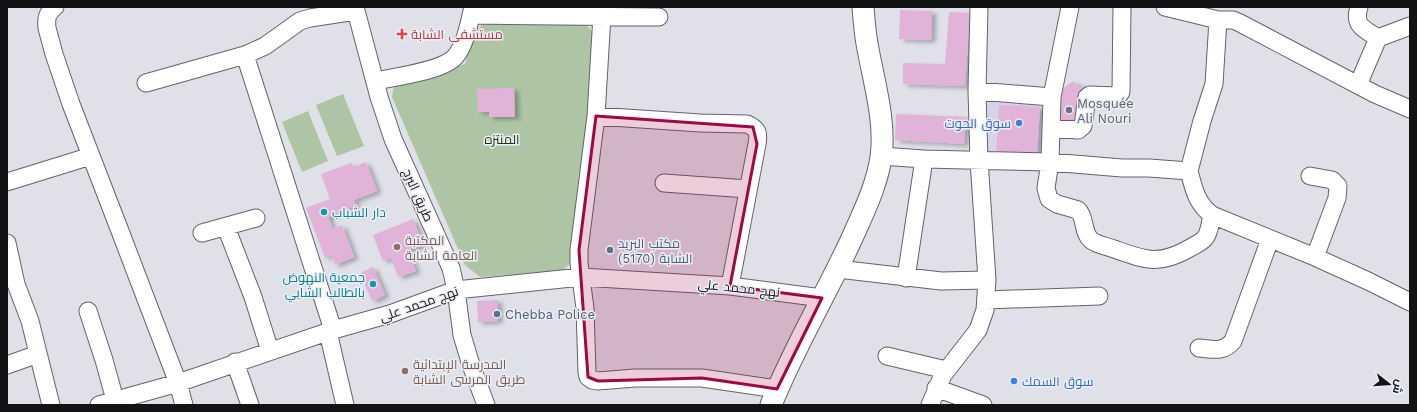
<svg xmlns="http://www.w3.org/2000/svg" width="1417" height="412" font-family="'Work Sans',Cairo,sans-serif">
	<defs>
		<filter id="shadow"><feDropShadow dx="4.5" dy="2.5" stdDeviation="2" flood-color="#0004"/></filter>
	</defs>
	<rect width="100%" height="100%" fill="#dfe0e8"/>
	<path fill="#d7d4ea" d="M982 86 1056 91 1054 159 984 156Z"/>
	<path fill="#adc5a5" d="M486 21 585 24 594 33 585 163 579 170 572 256 569 265 561 271 480 277 465 265 392 97 394 86 400 80 465 64C470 48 472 32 486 21Z
		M343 94 364 146 337 156 316 105Z
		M308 111 328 161 302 172 282 122Z"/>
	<path fill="#e2b3d8" filter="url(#shadow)" d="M900 10 932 11 931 40 899 39Z
		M949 12 970 13 965 86 903 84V63L945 64Z
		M1073 81 1077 85 1080 83 1083 89 1079 97 1077 124 1058 123 1060 91Z
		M514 88 515 117H489V112H478L477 89Z
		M999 105 1040 107 1037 156 996 154Z
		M896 114 966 117 964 144 895 140Z
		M366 162 377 191 354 200 356 206 328 217 333 229 342 225 354 257 335 265 331 255 325 258 306 208 330 199 321 174 351 163 353 167Z
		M413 219 423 245 408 250 416 271 398 277 391 258 383 261 373 235Z
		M373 267 385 295 372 301 360 273Z
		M498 300V321L478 322 477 301Z"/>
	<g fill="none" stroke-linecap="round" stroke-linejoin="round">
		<g stroke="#63646a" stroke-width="19">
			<path id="minor" d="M55 7C47 13 46 18 47 28L54 54 71 104 120 231 178 383 184 405
				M355 7 379 97 393 139 451 268 456 290 462 335 471 365 486 405
				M1070 7 1052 97 1050 162 1046 188 1049 199 1057 204 1078 210C1086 218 1082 232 1091 240 1097 245 1107 246 1114 249 1145 260 1159 266 1190 248 1195 245 1202 242 1205 238 1210 232 1210 222 1212 215
				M1165 7 1218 20H1233L1240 23 1375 94 1410 109
				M1359 7C1353 26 1364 29 1378 38
				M471 15 659 17
				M602 15 596 116 579 250V263L585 308 587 372 588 377 592 380 598 381 635 378H702L777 389
				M245 55 333 330
				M375 81C395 77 442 71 455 57 466 44 469 23 473 7
				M146 83 245 55 265 46 300 21 310 18 356 11
				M1358 85 1378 38 1410 26
				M977 91 1052 97
				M596 116 700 123 747 124C758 129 759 133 757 144L730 286
				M1052 128 1078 130 1083 126 1087 97 1090 95 1118 96 1121 92 1122 7
				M881 156 924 159 1050 162 1122 168H1149L1189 171C1194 189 1196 203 1212 215L1315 257 1368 281 1410 302
				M1189 171 1202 121 1214 84 1218 20
				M1310 176 1332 180 1338 186 1337 198 1315 257
				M7 182 91 156
				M664 183 748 189
				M226 227 253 297 270 351
				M202 233 256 218
				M7 243 16 284 30 321 51 405
				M838 269 941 281 987 280
				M906 278 924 159
				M986 300 1099 296
				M88 311 104 360 115 400
				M328 332 345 405
				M1199 348C1213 349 1223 353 1233 341L1270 239
				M887 356 946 370
				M235 362 250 405
				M7 365 38 354
				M936 388 983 405
				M99 405 178 383 333 330 390 314 456 290 581 277 730 286 822 298
				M930 405 943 375 978 330 985 310 987 280 979 160 977 91 979 7"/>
		</g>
		<g stroke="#63646a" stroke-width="23">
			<path id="major" d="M771 405C794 347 827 293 853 236 864 211 877 185 881 157 886 123 874 82 868 49 865 35 864 21 863 7"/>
		</g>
		<use href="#minor" stroke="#fff" stroke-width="17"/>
		<use href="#major" stroke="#fff" stroke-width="21"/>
	</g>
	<path fill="#a10646" fill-opacity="0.2" stroke="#a10646" stroke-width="3" stroke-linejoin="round" d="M596 116 753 127 757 144 730 286 822 298 777 389 702 378 598 381 588 377 579 250Z"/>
	<path fill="#e0444e" stroke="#eceef5" stroke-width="1.5" d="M400 28h4v4h4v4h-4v4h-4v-4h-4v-4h4z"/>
	<circle fill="#6b7280" stroke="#eceef5" stroke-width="1.5" cx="1069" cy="110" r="4"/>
	<g fill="#3f7fe0" stroke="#eceef5" stroke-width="1.5">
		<circle cx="1019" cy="123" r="4"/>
		<circle cx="1014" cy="381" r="4"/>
	</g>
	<g fill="#0f9aa8" stroke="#eceef5" stroke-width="1.5">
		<circle cx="324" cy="212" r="4"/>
		<circle cx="373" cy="284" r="4"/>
	</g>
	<g fill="#8d6e63" stroke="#eceef5" stroke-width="1.5">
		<circle cx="397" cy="247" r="4"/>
		<circle cx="405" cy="371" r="4"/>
	</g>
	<g fill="#5c6f8a" stroke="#eceef5" stroke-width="1.5">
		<circle cx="610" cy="250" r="4"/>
		<circle cx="497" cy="314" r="4"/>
	</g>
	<g text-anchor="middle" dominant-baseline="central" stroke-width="3" stroke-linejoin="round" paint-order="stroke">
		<g font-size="13" fill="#be3a42" stroke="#eceef5" text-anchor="start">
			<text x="411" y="34">مستشفى الشابة</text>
		</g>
		<g font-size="13" fill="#5b616d" stroke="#eceef5" text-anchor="start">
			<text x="1077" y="103">Mosquée<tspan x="1077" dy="15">Ali Nouri</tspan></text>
		</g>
		<g font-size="13" fill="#366cbe" stroke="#eceef5" text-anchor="end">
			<text x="1011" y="123">سوق الحوت</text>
			<text x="1022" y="381" text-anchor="start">سوق السمك</text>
		</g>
		<g font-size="13" fill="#133303" stroke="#eceef5">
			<text x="502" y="139">المنتزه</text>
		</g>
		<g font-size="13" fill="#121315" stroke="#eceef5">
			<text transform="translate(418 195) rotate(66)">طريق البرج</text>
			<text transform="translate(739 288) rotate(6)">نهج محمد علي</text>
			<text transform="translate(419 304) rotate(-19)">نهج محمد علي</text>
		</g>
		<g font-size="13" fill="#0d838f" stroke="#eceef5" text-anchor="start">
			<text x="332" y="212">دار الشباب</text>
			<text x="365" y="277" text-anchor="end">جمعية النهوض<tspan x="365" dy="15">بالطالب الشابي</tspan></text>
		</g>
		<g font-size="13" fill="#785e54" stroke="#eceef5" text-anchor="start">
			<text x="405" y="240">المكتبة<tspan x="405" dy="15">العامة الشابة</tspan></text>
			<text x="413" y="364">المدرسة الإبتدائية<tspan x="413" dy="15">طريق المرسى الشابة</tspan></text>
		</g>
		<g font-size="13" fill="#4e5e75" stroke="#eceef5" text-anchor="start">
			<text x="618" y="243">مكتب البريد<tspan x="618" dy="15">الشابة (5170)</tspan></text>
			<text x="505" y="314">Chebba Police</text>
		</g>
	</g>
	<rect width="1417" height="412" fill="none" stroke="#121315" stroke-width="16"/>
	<g transform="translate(1389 384) rotate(107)" stroke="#eceef5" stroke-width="3" paint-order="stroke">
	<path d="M0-3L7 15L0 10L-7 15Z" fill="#121315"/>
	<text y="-6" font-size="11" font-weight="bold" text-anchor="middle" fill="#121315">ش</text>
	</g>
</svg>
